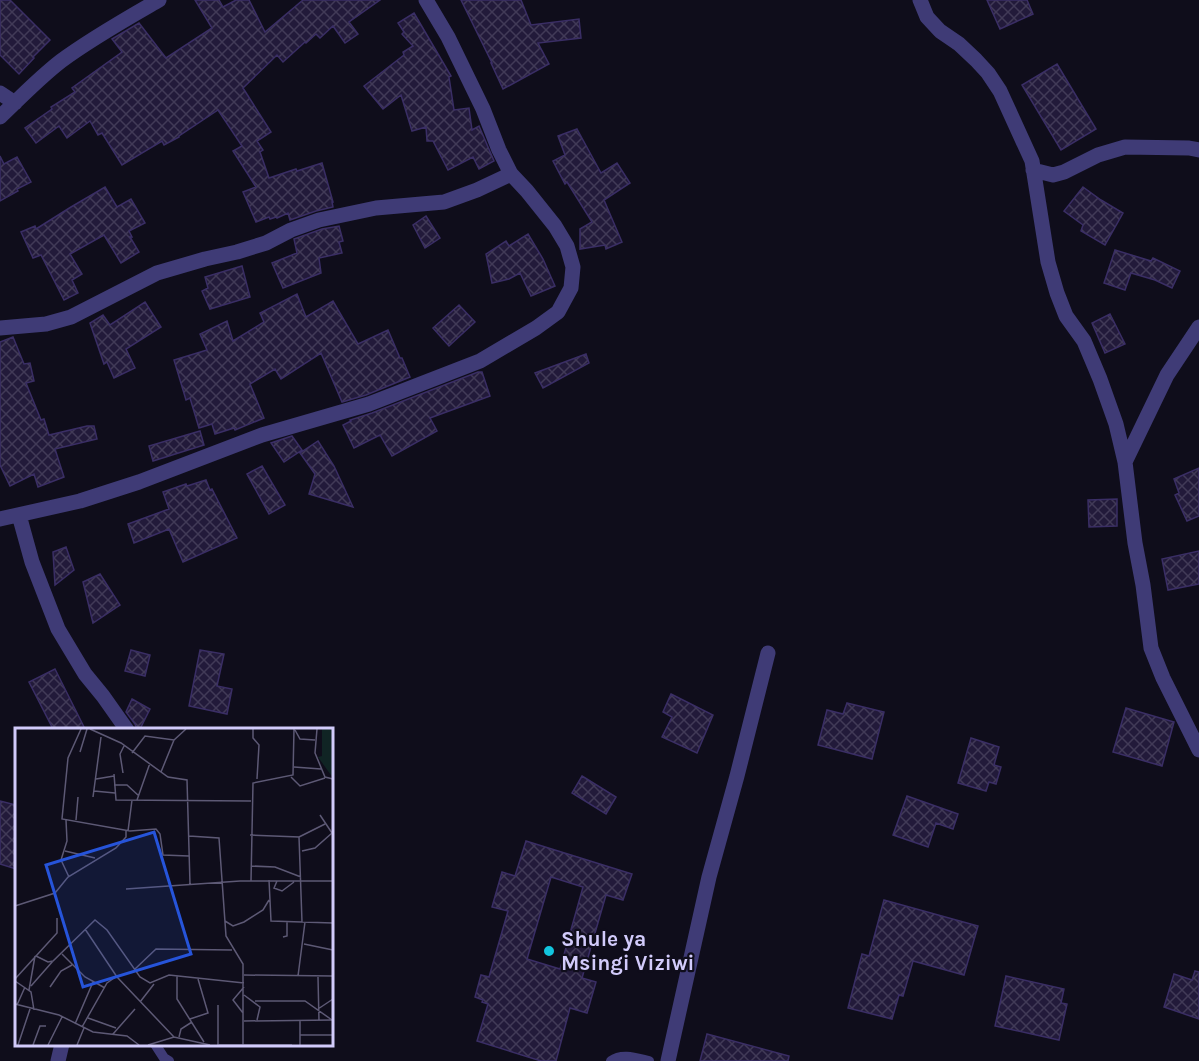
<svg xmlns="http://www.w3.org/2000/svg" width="1199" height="1061" font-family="Karla,sans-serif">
	<defs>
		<pattern id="building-cross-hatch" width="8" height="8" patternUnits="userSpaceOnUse" patternTransform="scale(1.5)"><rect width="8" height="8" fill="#221a3a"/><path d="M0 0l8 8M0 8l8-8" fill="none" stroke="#413a57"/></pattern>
	</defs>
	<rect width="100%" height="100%" fill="#0f0d1b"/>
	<path fill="url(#building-cross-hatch)" stroke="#3a2e65" stroke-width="1.5" fill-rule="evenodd" d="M0 0H10L50 40 33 57 34 58 19 74 0 55Z
		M195 0H219L223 7 236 0H249L265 32 303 0H380L349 22 358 34 345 43 333 26 320 38 316 34 306 43 305 42 283 62 277 55 243 88 271 132 257 141 263 150 260 152 269 178 296 169 297 171 322 163 333 202H332L333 207 316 211 290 220 288 213 277 218 276 217 270 219 269 217 256 222 243 192 256 187 233 151 242 146 218 110 179 136V137L164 145 162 141 122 165 102 133 98 135 90 121 67 138 59 126 36 143 25 128 52 109 51 107 75 92 72 88 122 52 112 39 139 23 166 58 212 28Z
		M461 0H521L531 25 579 19 581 38 538 43 549 64 503 89 491 63H492Z
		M987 0H1027L1033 14 1000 29Z
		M414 13 451 76 449 77 454 110 469 108 472 130 479 126 494 161 479 169 473 157 448 170 433 141H427L426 127 412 131 401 95 383 109 364 86 404 55 403 52 413 46 402 34 404 32 398 23Z
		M1057 64 1096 129 1061 150 1022 85Z
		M577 129 601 173 617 163 630 183 604 200 622 242 606 249 605 245 580 249V229L592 222 567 182 565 184 553 161 565 155 558 136Z
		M0 156 4 164 17 157 31 182 17 189 18 191 0 201Z
		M105 187 117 207 131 199 145 223 129 231 132 237H130L139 252 121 263 104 235 70 254 82 274 72 280 78 293 64 300 41 255 33 258 21 232 35 226 36 229 71 207Z
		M1083 187 1101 200 1123 213 1105 245 1081 231 1083 225 1064 211Z
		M426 216 440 238 425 248 413 225Z
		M339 226 343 241 339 242 342 253 319 258 321 273 283 288 272 263 297 253 294 239 322 229Z
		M528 234 543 259 555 286 531 296 520 273 509 279 492 283 486 254 506 241 509 246Z
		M1115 250 1151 261 1153 258 1180 271 1172 288 1155 280 1131 273 1125 290 1104 283Z
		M242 266 250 297 210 309 202 291 208 288 205 277Z
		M297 294 306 317 333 301 358 344 388 330 400 358H402L410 377 366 395 342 402 321 353 281 379 275 369 250 384 264 418 235 430 234 428 215 434 212 424 199 428 190 398 186 400 174 360 207 350 200 334 227 321 233 341 264 322 260 313Z
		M145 302 161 327 126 349 135 368 114 378 107 362 104 364 90 323 103 315 110 325Z
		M459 305 475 322 449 346 433 328Z
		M1110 314 1125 344 1105 353 1092 323Z
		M13 337 24 364 30 363 34 381 26 383 41 420 44 419 49 435 87 426H94L97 439 55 449 64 477 38 487 34 474 10 486 0 465V342Z
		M586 354 589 363 543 388 535 373Z
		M478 372H482L490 396 430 418 437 431 392 456 380 435 354 448 343 425 351 421 350 420 372 413Z
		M200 431 204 445 153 461 149 446Z
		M292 436 302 450 284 462 271 443Z
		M318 441 334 466 353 507 309 494 315 474 300 453Z
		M262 466 285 505 269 514 247 474Z
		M1199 468V516L1187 521 1175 495 1179 493 1174 479Z
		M206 480 210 490 212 489 237 538 183 562 169 529 134 543 128 524 169 509 163 492 186 484 187 486Z
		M1117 499V526L1089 527 1088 500Z
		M66 547 74 570 55 585 53 552Z
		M1199 551V584L1168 590 1162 559Z
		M100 574 120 605 93 623 83 582Z
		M131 650 150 655 145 676 125 671Z
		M200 650 224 654 217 686 232 689 227 714 189 706Z
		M55 669 85 729H53L29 682Z
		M671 694 713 715 697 753 662 737 672 717 663 712Z
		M132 699 150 709 140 729H137L135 724 126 712Z
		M847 703 884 712 872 759 818 745 827 710 843 714Z
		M1126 708 1174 722 1162 766 1113 752Z
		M971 738 999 747 994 765 1001 767 996 784 989 782 986 791 958 783Z
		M582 776 616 797 606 814 572 793Z
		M907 796 958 814 953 829 936 823 928 847 893 835Z
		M0 801 16 805V869L0 864Z
		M526 841 632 874 623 900 606 895 582 978 596 982 587 1013 570 1008 556 1061H541L477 1041 488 1004 482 1002 483 1000 475 997 481 975 489 977 508 911 492 907 502 872 515 876ZM551 877 583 887 560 969 527 959Z
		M884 900 978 926 964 975 913 961 903 996 899 995 892 1019 848 1008 862 954 869 956Z
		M1195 971 1199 972V1019L1164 1007 1174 974 1192 980Z
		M1006 976 1064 989 1061 1003 1067 1004 1059 1040 995 1026Z
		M707 1034 789 1056 788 1061H700Z"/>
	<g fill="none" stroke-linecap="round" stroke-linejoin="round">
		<path stroke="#3f3b76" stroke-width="10" d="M155 1044 164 1058 169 1061
			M611 1061C622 1053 636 1058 649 1061"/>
		<path stroke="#3f3b76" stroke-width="15" d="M920 0 927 17 940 31 959 44 976 60 988 73 1000 91 1032 161 1048 262 1057 293 1066 316 1084 341 1100 379 1116 424 1125 462 1135 543 1143 585 1151 648 1163 678 1199 750
			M0 93 15 103
			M0 117C20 98 39 78 61 61 92 38 126 19 159 0
			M1033 170 1053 175 1064 172 1098 155 1125 147 1189 148 1199 150
			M0 328 46 324 71 317 157 273 205 259 237 252 266 243 291 230 319 220 376 208 444 202 477 190 511 174
			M1125 462 1167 375 1199 327
			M19 515 32 562 58 629 85 674 103 696 127 730
			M0 519 80 501 139 482 262 435 369 404 480 361 536 328 558 312 571 288 573 267 567 246 555 226 527 191 511 174 499 150 483 109 448 37 426 0
			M58 1061 62 1044
			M668 1061 709 877 737 776 768 653"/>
	</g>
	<circle fill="#12c5df" stroke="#0f0d1b" stroke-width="2" cx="549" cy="951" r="6"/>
	<g text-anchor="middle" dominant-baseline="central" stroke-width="4.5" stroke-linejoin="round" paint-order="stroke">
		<g font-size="21" font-weight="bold" fill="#d2cbfb" stroke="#0f0d1b" text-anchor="start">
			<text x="561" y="939">Shule ya<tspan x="561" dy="24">Msingi Viziwi</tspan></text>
		</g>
	</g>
	<g transform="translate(15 728)">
		<rect width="318" height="318" fill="#0f0d1b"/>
		<path d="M307 1H318V50L303 29 307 28Z" fill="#102424"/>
		<path fill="none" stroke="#5d5975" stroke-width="1.5" d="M66 1 53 30 47 91 115 103 141 101 145 106 148 127 174 128M75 1 106 15 153 49 172 52 175 156M238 1V10L244 17 242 51M302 1 300 25 310 49 318 51M280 2 285 11 300 12M65 24 72 1M117 25 130 8 159 12 171 1M279 39 306 41M146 44 159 12M108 45 105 26 109 18M99 46 101 72 236 73M276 49 285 58 310 50M81 51 99 48M99 57H112L124 68M79 63 100 65M78 69 86 9M122 72 135 35M305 87 317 105M51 92 52 113 46 132 54 149M61 92 63 69M113 103 117 72M235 107 284 109 287 194M174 108 204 110 211 208 228 236V317M284 109 310 96M50 123 80 130M287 123 300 120 317 105M236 138 260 139 286 149M254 152 256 193 318 195M236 153 238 55 278 47 279 1M262 153 259 160 267 163 279 154M111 161 225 153H318M0 178 40 165 53 149 101 120 111 109V102M210 193 218 198 229 194 248 182 254 172M70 201 102 249 159 309M268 209 272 208V194M289 216 318 222M47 226 70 249 90 260M21 228 42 205V190M120 241 141 221 217 222M229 247 318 248M162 248V271L189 314M283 248 290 194M303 249 304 293M0 251 21 228 33 234 38 233 80 192 92 202 125 249 135 255 154 247 229 255M0 253 16 264 19 282M16 258 38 233M35 259 46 243 57 237M14 262 20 228M229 267 245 279 242 292M240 273H290L317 292M125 274 139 256M0 276 44 287 78 304 112 308 124 317M2 277 10 259M303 281 318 271M228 285 218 272 229 259M73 290 101 300M175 291 193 285 183 251M229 293 318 292M60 296 78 254M67 299 92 255 102 248M98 306 120 281M285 307H318M164 309 166 301 177 294M203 316V277M3 317 15 281M18 317 25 298H31M33 317 47 289M62 317 69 300M133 317 159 309 195 317M202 317H277M285 317V293"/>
		<path fill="#2654da" fill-opacity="0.15" stroke="#2654da" stroke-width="3" d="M139 104 176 226 68 259 31 137Z"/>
		<rect width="318" height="318" fill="none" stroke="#d2cbfb" stroke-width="3"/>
	</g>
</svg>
